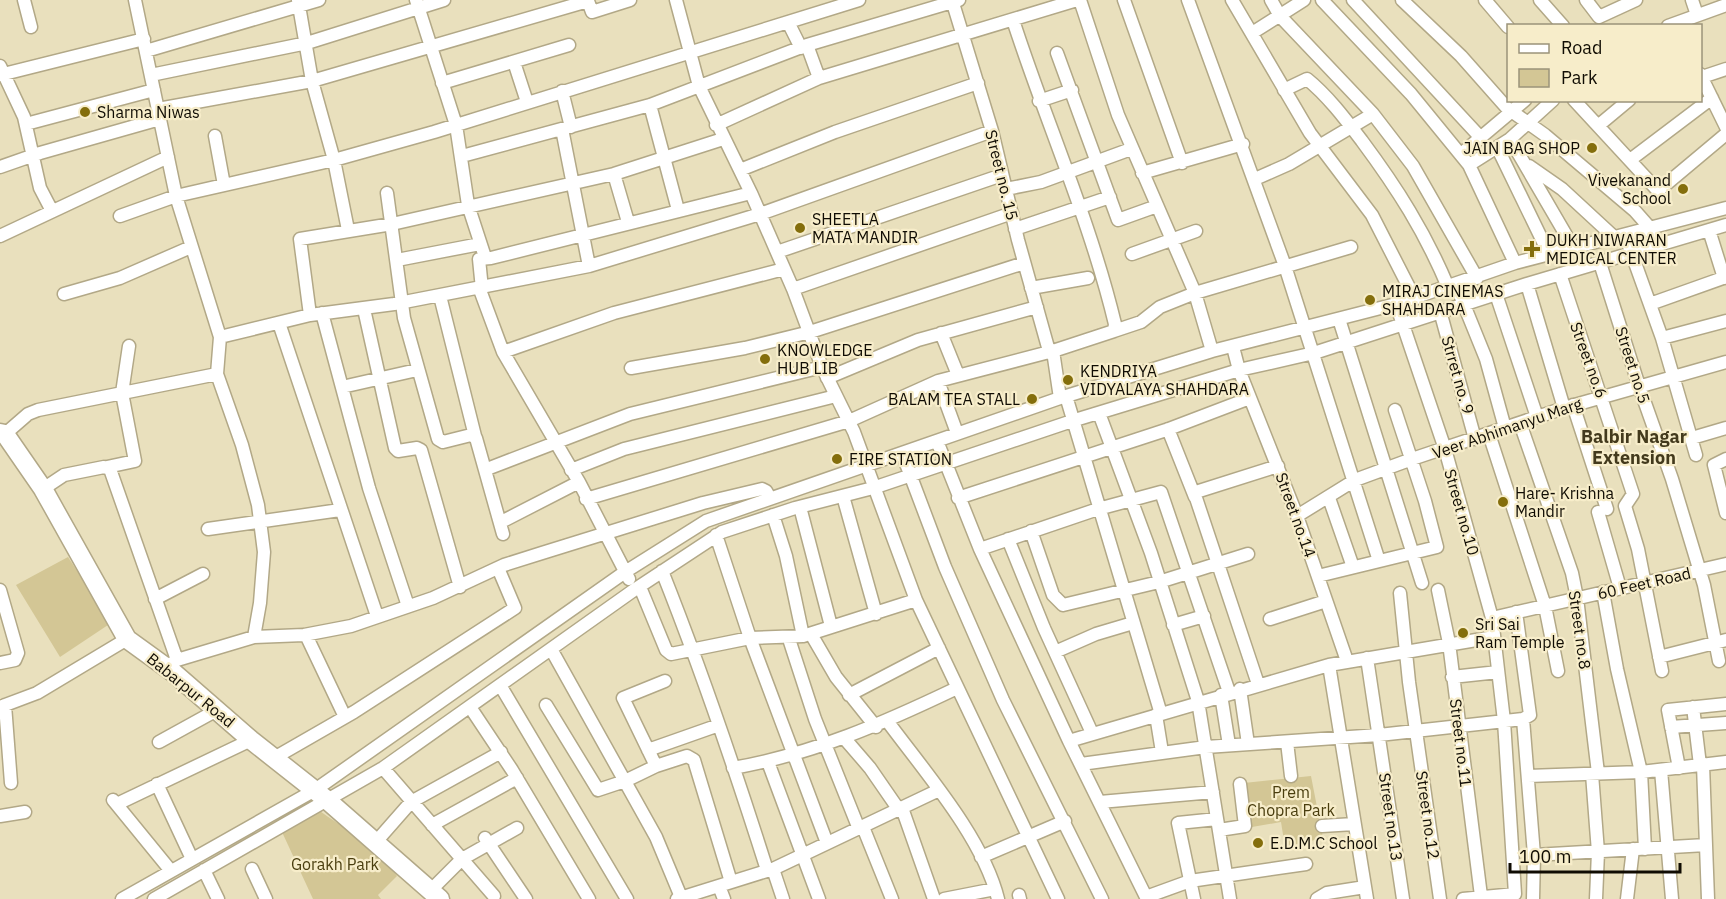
<svg xmlns="http://www.w3.org/2000/svg" width="1726" height="899" font-family="'IBM Plex Sans',sans-serif">
	<rect width="100%" height="100%" fill="#e9e0bd"/>
	<path fill="#d3c695" d="M68 557 111 623 60 657 16 585Z
		M1311 776 1323 838 1285 847 1281 822 1252 827 1244 783Z
		M317 809C343 828 380 848 397 876L378 895 381 899H313L282 832Z"/>
	<g fill="none" stroke-linecap="round" stroke-linejoin="round">
		<g stroke="#b2a887" stroke-width="15">
			<path id="street" d="M24 0 31 27
				M135 0 176 196 220 337 217 374 242 445 258 505 264 552 260 603 254 637
				M298 0 312 81 334 160 348 230
				M416 0 456 125 468 205 485 257
				M676 0 699 86 751 193 793 289 822 367 854 432 916 600 1058 899
				M952 0 992 131 1018 240 1049 351
				M1080 0 1118 115 1195 293 1212 351
				M1124 0 1182 163
				M1188 0 1285 266 1379 561
				M1232 0 1310 133 1372 215 1415 299
				M1271 0 1280 16 1373 114 1413 166 1477 278
				M1322 0 1411 94 1469 165 1515 263
				M1353 0 1481 138
				M1402 0 1461 56 1507 108 1545 135 1635 211 1650 228 1657 247
				M1485 0 1508 27
				M1540 0 1563 26
				M1586 0 1599 17 1636 0
				M1692 0 1697 15
				M788 22 801 48
				M1668 26 1726 5
				M1252 33 1304 0
				M807 45 819 78
				M146 51 319 0
				M1057 53 1118 220 1157 206
				M514 62 527 102
				M0 66 24 117 40 188 52 211
				M1700 74 1726 127
				M0 75 144 39
				M151 75 307 43 444 0
				M1702 77 1726 69
				M442 83 569 45
				M1284 90 1307 79C1328 96 1346 120 1362 141 1397 188 1425 232 1448 287
				M562 91 571 127
				M1574 100 1660 193
				M1039 101 1072 90
				M650 105 678 210
				M158 109 312 81 588 1 592 12 630 0
				M26 124 154 90
				M716 125 819 78 1077 0
				M1599 125 1629 100
				M562 129 589 266
				M215 136 224 185
				M1510 139 1573 247
				M1498 149 1549 254
				M1461 154 1525 100
				M462 156 650 105 807 45 959 0
				M1630 160 1712 98
				M1469 165 1510 139 1553 100
				M1529 166 1562 189 1614 237
				M0 167 40 153 160 119
				M740 170 835 132 978 83
				M1142 173 1243 144
				M614 174 628 222
				M1255 179 1289 164 1373 114
				M1006 189 1041 182 1131 149
				M1658 191 1726 134
				M387 193 404 318 438 439 443 442 471 435 476 438 503 534
				M120 216 176 196 334 160 434 132 859 0
				M1015 229 1110 197
				M1709 230 1724 278
				M1625 235 1662 338 1696 455
				M0 236 168 157
				M777 252 1002 175
				M1132 254 1196 231
				M397 260 480 244
				M1600 263 1639 386 1672 479 1704 585 1719 661
				M1560 274 1633 494 1625 506 1638 549 1662 671
				M1527 284 1564 408
				M1456 285 1486 359 1505 428
				M1031 288 1088 278
				M482 289 479 259 491 258 751 193
				M793 289 1012 213
				M480 290 503 352 579 482 629 579
				M64 294 120 278 191 247
				M1496 294 1537 417
				M440 296 475 436
				M1396 304 1445 449 1492 618 1504 721 1515 894 1463 899
				M1650 304 1726 277
				M364 309 395 448 398 451 417 448 421 450 460 587
				M1440 311 1475 439
				M322 313 369 488 408 606
				M310 315 300 239 392 224 614 174 723 139
				M1339 319 1422 583
				M279 323 377 616
				M1114 331 1141 322 1160 307 1195 293 1351 247
				M941 333 958 375
				M220 337 310 315 394 304 589 266 760 214 992 131
				M1662 338 1726 321
				M1233 347 1239 370 1297 516 1347 661
				M1053 351 1060 398
				M503 352 614 313 784 269
				M631 368 745 348 810 332 1024 263
				M827 378 918 340 1037 307
				M938 381 957 433
				M342 387 417 370
				M1066 396 1161 714
				M1573 405 1607 509
				M1099 413 1151 553 1198 701 1230 899
				M1520 423 1572 573 1577 598 1598 773
				M1168 429 1195 497
				M5 434 28 414 38 410 217 374
				M1489 434 1545 606 1558 671
				M1692 438 1726 428
				M937 441 980 549 1069 741 1147 899
				M902 453 945 567 1003 700 1102 899
				M1726 459 1714 465 1726 513
				M107 467 135 461 122 393 129 346
				M487 469 630 414 822 367
				M571 470 624 449 836 396
				M43 489 64 475 104 467 110 469 177 660
				M843 496 876 614
				M958 498 1166 430 1250 398
				M1329 498 1353 567
				M586 499 849 421 938 381 1053 351 1114 331 1115 324C1090 220 1046 122 1013 20
				M800 507 831 626
				M1598 512 1620 588
				M773 515 786 556 803 636
				M1297 516 1355 480 1412 459 1564 408 1726 362
				M501 522 579 482
				M208 529 340 510
				M1031 531 1053 595 1063 605 1159 582 1248 554
				M716 535 750 638 827 843
				M1008 539 1044 628 1092 733
				M980 549 1098 509 1161 492 1229 692
				M662 571C701 669 735 769 767 870
				M1318 576 1437 547 1425 501 1395 410
				M640 587 666 650 671 654 750 638 803 636 916 600
				M0 590 18 653 15 660 0 663
				M1438 590 1449 643 1481 896
				M1603 592 1617 669 1641 772 1645 849
				M1400 593 1409 682 1440 899
				M155 599 203 574
				M1492 618 1726 564
				M1270 619 1326 601
				M1173 625 1204 616
				M811 634 836 677 876 727
				M306 635 345 717
				M789 639 815 719 859 829
				M551 649 656 837 681 897
				M1055 652 1096 634 1133 623
				M1659 657 1726 640
				M1367 658 1403 899
				M1329 665 1367 899
				M165 667 177 660 254 637 304 635 351 626 433 598 504 565 542 553 703 503 762 489 766 491 770 498
				M1452 677 1498 672
				M665 681 623 698 656 766 687 756 694 760 731 882
				M1258 684 1195 495 1199 491 1278 466
				M500 685 627 899
				M1240 689 1248 744
				M849 695 939 648
				M1221 695 1229 745
				M5 705 11 783
				M546 705 598 790 625 781 656 766
				M0 707 37 693 127 639
				M470 707 512 770 589 899
				M1693 707 1700 765
				M1156 715 1162 752
				M1523 719 1534 855 1533 899
				M888 722C925 772 983 838 998 899
				M1671 727 1726 723
				M845 739 870 768 899 810
				M1069 741 1329 665 1494 637
				M159 742 217 710
				M1287 742 1291 776
				M648 750 719 725
				M274 758 354 712 515 608 498 568
				M768 762 819 899
				M1081 764 1206 747 1379 735 1523 719 1530 715 1516 612
				M1703 765 1708 899
				M383 768 494 896
				M733 768C813 754 884 723 957 688
				M1679 768 1668 710 1726 704
				M1661 770 1672 899
				M1592 774 1598 852 1596 899
				M1528 776 1641 772 1726 762
				M157 784 192 859
				M113 800 171 871
				M1100 802 1213 792
				M117 804 251 740
				M902 808 934 899
				M0 816 25 812
				M432 825 517 778
				M1322 826 1354 824
				M863 827 892 899
				M1219 830 1245 826 1240 784
				M485 838 526 899
				M375 843 411 802 501 752
				M1534 855 1706 845
				M981 857 1065 821
				M252 869 266 899
				M773 869 783 899
				M204 870 218 899
				M719 886 724 899
				M430 891 462 859 517 828
				M1019 895 1020 899
				M1146 897 1190 881 1306 864
				M122 899 315 790 625 572 706 521 1060 398 1212 351 1396 304 1515 263 1726 208
				M154 899 383 768 634 590 722 532 795 508 873 488 1075 420 1239 370 1314 353 1527 284 1726 225
				M677 899 773 869 939 790
				M944 899 995 889
				M1194 899 1178 823 1217 819
				M1317 899 1327 893 1365 887
				M1627 899 1633 849"/>
		</g>
		<g stroke="#b2a887" stroke-width="21">
			<path id="secondary" d="M0 433 5 434 43 489 127 639 174 673 251 740 327 800 440 899"/>
		</g>
		<use href="#street" stroke="#fff" stroke-width="12"/>
		<use href="#secondary" stroke="#fff" stroke-width="18"/>
	</g>
	<g fill="#846e0c" stroke="#f7edca" stroke-width="2">
		<circle cx="85" cy="112" r="6"/>
		<circle cx="1592" cy="148" r="6"/>
		<circle cx="1683" cy="189" r="6"/>
		<circle cx="800" cy="228" r="6"/>
		<path d="M1529 240h6v6h6v6h-6v6h-6v-6h-6v-6h6z"/>
		<circle cx="1370" cy="300" r="6"/>
		<circle cx="765" cy="359" r="6"/>
		<circle cx="1068" cy="380" r="6"/>
		<circle cx="1032" cy="399" r="6"/>
		<circle cx="837" cy="459" r="6"/>
		<circle cx="1503" cy="502" r="6"/>
		<circle cx="1463" cy="633" r="6"/>
		<circle cx="1258" cy="843" r="6"/>
	</g>
	<g text-anchor="middle" dominant-baseline="central" stroke-width="4.5" stroke-linejoin="round" paint-order="stroke">
		<g font-size="16" fill="#100c03" stroke="#f7edca" text-anchor="start">
			<text x="97" y="112">Sharma Niwas</text>
			<text x="1580" y="148" text-anchor="end">JAIN BAG SHOP</text>
			<text x="1671" y="180" text-anchor="end">Vivekanand<tspan x="1671" dy="18">School</tspan></text>
			<text x="812" y="219">SHEETLA<tspan x="812" dy="18">MATA MANDIR</tspan></text>
			<text x="1546" y="240">DUKH NIWARAN<tspan x="1546" dy="18">MEDICAL CENTER</tspan></text>
			<text x="1382" y="291">MIRAJ CINEMAS<tspan x="1382" dy="18">SHAHDARA</tspan></text>
			<text x="777" y="350">KNOWLEDGE<tspan x="777" dy="18">HUB LIB</tspan></text>
			<text x="1080" y="371">KENDRIYA<tspan x="1080" dy="18">VIDYALAYA SHAHDARA</tspan></text>
			<text x="1020" y="399" text-anchor="end">BALAM TEA STALL</text>
			<text x="849" y="459">FIRE STATION</text>
			<text x="1515" y="493">Hare- Krishna<tspan x="1515" dy="18">Mandir</tspan></text>
			<text x="1475" y="624">Sri Sai<tspan x="1475" dy="18">Ram Temple</tspan></text>
			<text x="1270" y="843">E.D.M.C School</text>
		</g>
		<g font-size="16" fill="#100c03" stroke="#f7edca">
			<text transform="translate(1002 175) rotate(76)">Street no. 15</text>
			<text transform="translate(1589 360) rotate(70)">Street no.6</text>
			<text transform="translate(1633 365) rotate(72)">Street no.5</text>
			<text transform="translate(1458 375) rotate(74)">Strret no. 9</text>
			<text transform="translate(1507 428) rotate(-19)">Veer Abhimanyu Marg</text>
			<text transform="translate(1462 512) rotate(74)">Street no.10</text>
			<text transform="translate(1296 515) rotate(70)">Street no.14</text>
			<text transform="translate(1644 583) rotate(-13)">60 Feet Road</text>
			<text transform="translate(1580 630) rotate(82)">Street no.8</text>
			<text transform="translate(191 690) rotate(39)">Babarpur Road</text>
			<text transform="translate(1461 743) rotate(83)">Street no.11</text>
			<text transform="translate(1428 815) rotate(82)">Street no.12</text>
			<text transform="translate(1391 817) rotate(82)">Street no.13</text>
		</g>
		<g font-size="16" fill="#4a3e0f" stroke="#f7edca">
			<text x="1291" y="792">Prem<tspan x="1291" dy="18">Chopra Park</tspan></text>
			<text x="335" y="864">Gorakh Park</text>
		</g>
		<g font-size="18" font-weight="bold" fill="#433a1d" stroke="#f7edca">
			<text x="1634" y="436">Balbir Nagar<tspan x="1634" dy="21">Extension</tspan></text>
		</g>
	</g>
	<rect x="1507" y="24" width="195" height="78" fill="#f7edca" stroke="#9b937a" stroke-width="1.5"/>
	<rect x="1519" y="44" width="30" height="9" fill="#ffffff" stroke="#9b937a" stroke-width="1.5"/>
	<text x="1561" y="54" font-size="18" fill="#100c03">Road</text>
	<rect x="1519" y="69" width="30" height="18" fill="#d3c695" stroke="#9b937a" stroke-width="1.5"/>
	<text x="1561" y="84" font-size="18" fill="#100c03">Park</text>
	<path d="M1510 863v9h170v-9" fill="none" stroke="#100c03" stroke-width="3"/>
	<text x="1519" y="863" font-size="18" fill="#100c03" stroke="#f7edca" stroke-width="4.5" paint-order="stroke">100 m</text>
</svg>
